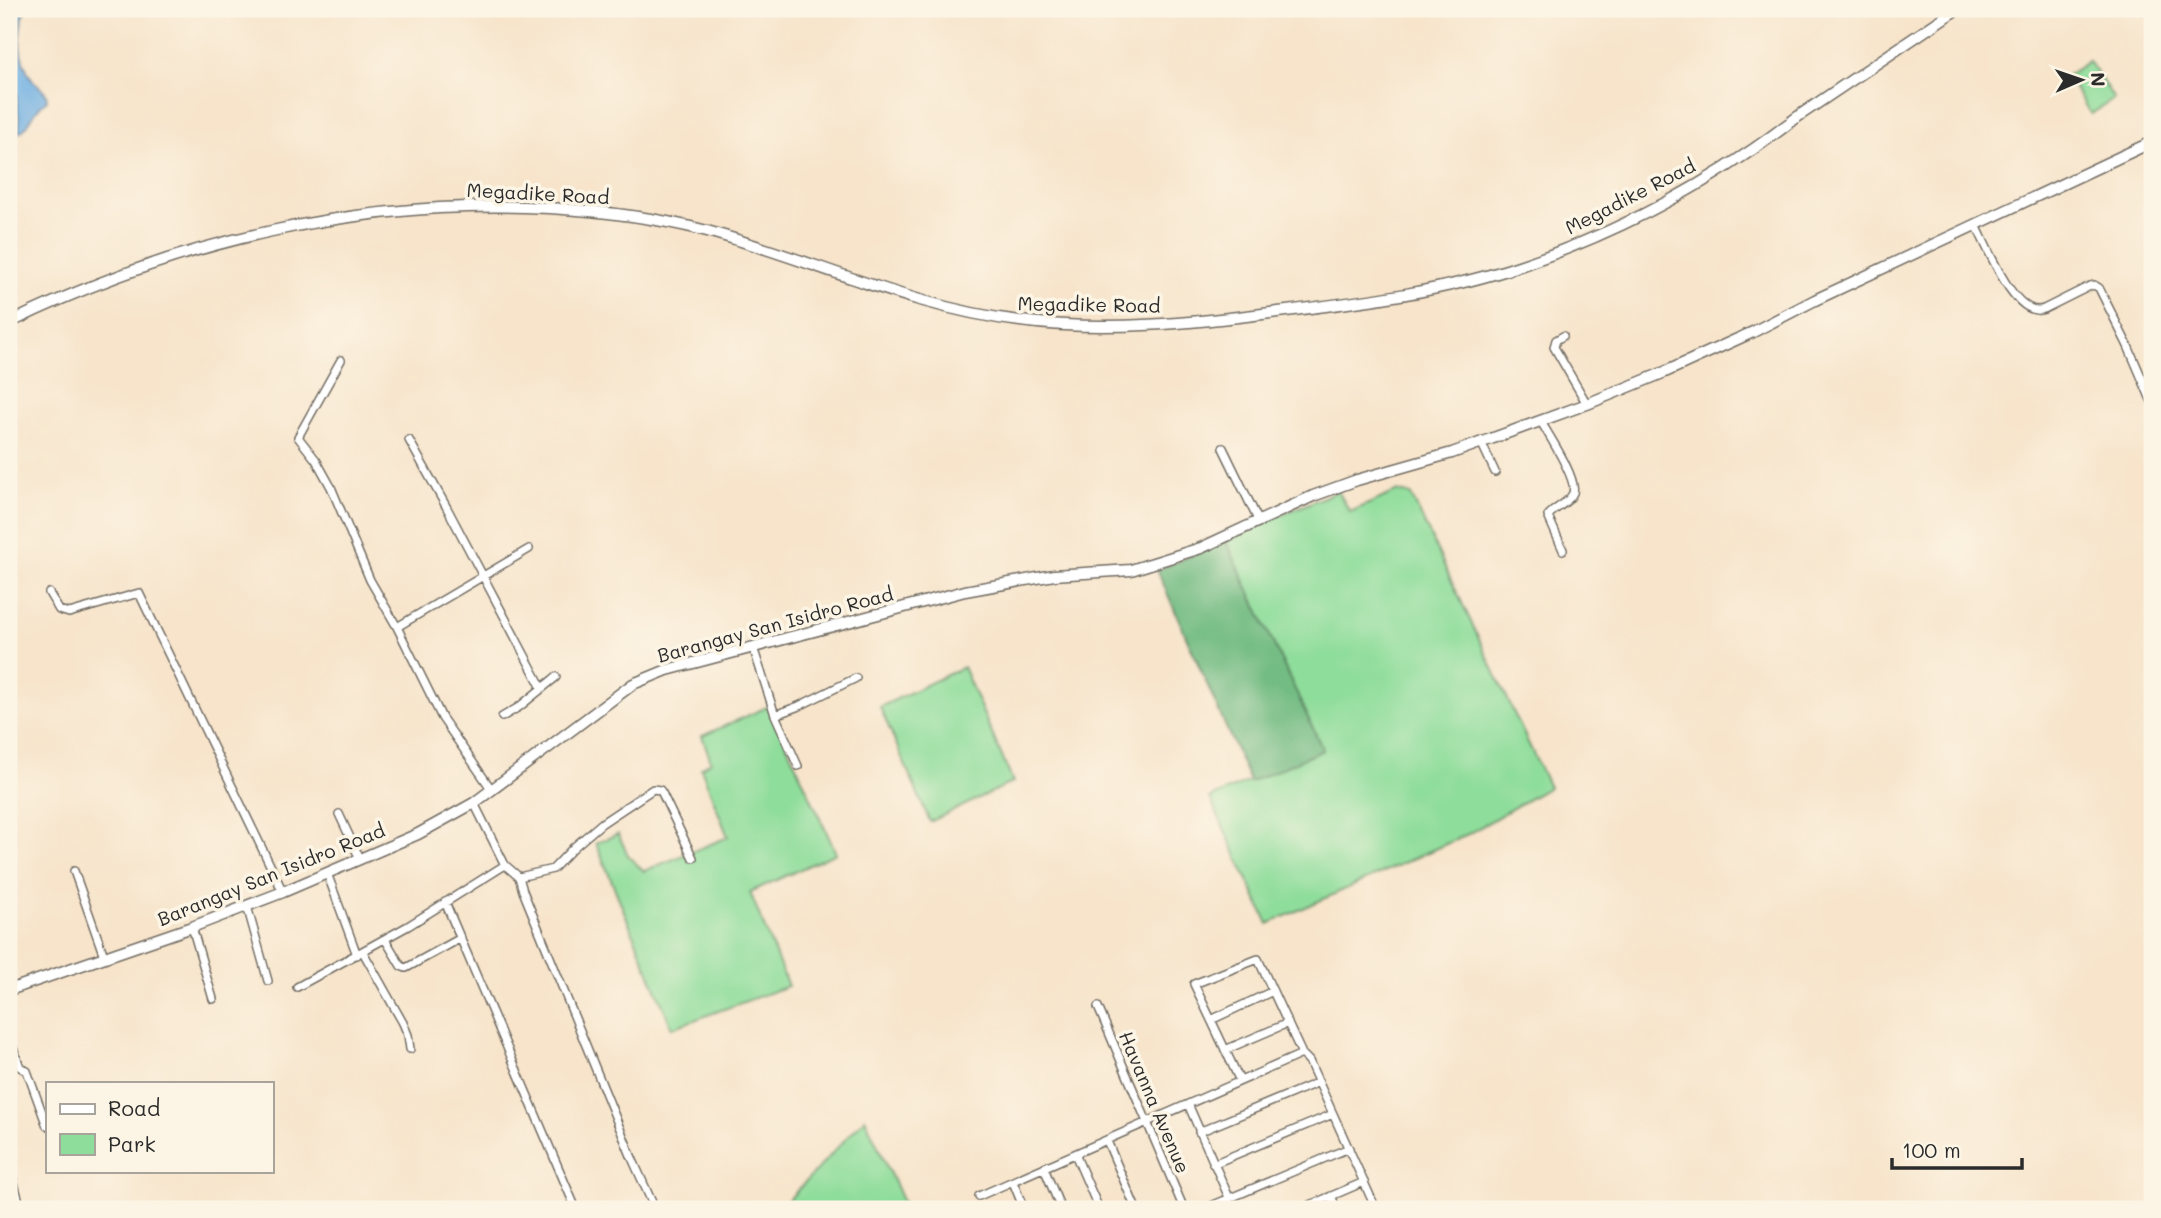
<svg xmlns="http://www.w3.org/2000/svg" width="2161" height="1218" font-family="Mali,sans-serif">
	<rect width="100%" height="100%" fill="#fcf5e5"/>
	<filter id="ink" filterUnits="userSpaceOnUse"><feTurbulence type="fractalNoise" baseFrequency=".0143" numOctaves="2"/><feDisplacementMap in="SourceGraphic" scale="14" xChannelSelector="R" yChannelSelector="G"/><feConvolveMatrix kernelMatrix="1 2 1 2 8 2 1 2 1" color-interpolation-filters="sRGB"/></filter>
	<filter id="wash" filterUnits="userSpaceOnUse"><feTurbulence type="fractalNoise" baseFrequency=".00686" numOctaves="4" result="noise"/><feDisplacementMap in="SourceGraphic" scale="28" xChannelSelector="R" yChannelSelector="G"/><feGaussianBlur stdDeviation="1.57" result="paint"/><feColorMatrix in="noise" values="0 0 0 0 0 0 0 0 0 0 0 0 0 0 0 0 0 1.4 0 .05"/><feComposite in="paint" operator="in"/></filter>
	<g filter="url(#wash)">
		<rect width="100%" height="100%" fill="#f7e4cb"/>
		<path fill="#8fdd9b" stroke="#5d8463" stroke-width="2" d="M2089 61 2114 99 2091 114 2066 76Z
			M1338 491 1350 512 1398 491 1411 495 1549 787 1468 834 1268 924 1210 798 1322 750 1226 541 1271 519Z
			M963 667 1013 782 930 822 880 707Z
			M769 706 836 853 750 892 788 986 672 1028 596 843 618 834 629 857 644 871 728 837 701 768 711 761 702 736Z
			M865 1118 906 1209H780Z"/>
		<path fill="#73bc83" stroke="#4f7457" stroke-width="2" d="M1226 541 1323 750 1250 782 1157 570Z"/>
		<path fill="#6fafe2" stroke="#4d6d86" stroke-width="2" d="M9 9H25C17 33 17 57 32 79 38 88 47 88 47 100 26 115 35 130 9 136V132L19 129C21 117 15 108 17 94L13 92H9V86L15 81V78L9 72Z"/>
	</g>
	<g filter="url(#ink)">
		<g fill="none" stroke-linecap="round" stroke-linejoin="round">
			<g stroke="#726c63" stroke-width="10">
				<path id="street" d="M1976 225C1987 246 2015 320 2044 309L2090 286 2094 285 2099 288 2128 346 2152 402
					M1563 336 1556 340 1554 347 1587 404
					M341 360 298 437 316 460 331 487 370 580 397 627 442 718 492 790
					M1540 420C1548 434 1578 479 1573 493 1569 503 1554 508 1548 516L1563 550
					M409 440 447 508 542 688
					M1481 442 1495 472
					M1223 448 1258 520
					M49 593 59 610 69 613 139 593 283 892
					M397 627 529 549
					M753 647 775 715 798 766
					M775 715 799 706 856 678
					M502 717 519 707 556 677
					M474 803 505 865 519 877 523 891 632 1158 655 1209
					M339 814 360 859
					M74 871 104 956
					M327 873 357 955
					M519 877 553 869 574 847 602 823 653 789 660 790 662 793 693 858
					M445 902 576 1209
					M247 906 268 981
					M192 927 213 999
					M385 939 401 966 406 968 461 938
					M363 952 403 1023 408 1035 410 1049
					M297 987 408 926 505 865
					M1098 1007 1184 1209
					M1211 1020 1273 991
					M9 1037 20 1067 27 1071 47 1126
					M1225 1050 1288 1023
					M1240 1081 1194 984 1258 959 1302 1054 1309 1061 1376 1209
					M1188 1104 1234 1209
					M1199 1132 1319 1082
					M1107 1141 1136 1209
					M1075 1154 1099 1209
					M1213 1164 1333 1114
					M9 1165 21 1209
					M1044 1168 1061 1209
					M1013 1182 1024 1209
					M979 1196 1302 1054
					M1331 1196 1337 1209
					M1204 1209 1349 1148
					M1301 1209 1364 1182"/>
			</g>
			<g stroke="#726c63" stroke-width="13">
				<path id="secondary" d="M9 323C177 241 362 198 549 208 601 211 653 217 703 230 809 258 910 308 1020 321 1104 332 1195 323 1278 312 1359 302 1444 292 1522 265 1602 238 1682 198 1752 150 1770 138 1786 125 1803 113 1854 78 1906 44 1957 9
					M9 990 192 927 283 892 418 834 474 803 633 684 667 670 965 591 1054 575 1131 570 1201 548 1313 496 1357 480 1452 453 1587 404 1665 372 1753 332 1815 300 2152 142"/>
			</g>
			<use href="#street" stroke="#fff" stroke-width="7"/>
			<use href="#secondary" stroke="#fff" stroke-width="10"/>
		</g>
	</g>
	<g text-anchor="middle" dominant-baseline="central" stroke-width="7" stroke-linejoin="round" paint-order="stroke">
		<g font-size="19" fill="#2b2b2b" stroke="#fcf5e5">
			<text transform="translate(538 193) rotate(3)">Megadike Road</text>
			<text transform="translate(1630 196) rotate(-27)">Megadike Road</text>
			<text transform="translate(1089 304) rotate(1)">Megadike Road</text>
			<text transform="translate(775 624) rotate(-15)">Barangay San Isidro Road</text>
			<text transform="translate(271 874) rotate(-22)">Barangay San Isidro Road</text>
			<text transform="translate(1155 1102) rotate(67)">Havanna Avenue</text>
		</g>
	</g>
	<rect width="2161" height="1218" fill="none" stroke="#fcf5e5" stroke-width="35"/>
	<rect x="46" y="1082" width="228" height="91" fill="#fcf5e5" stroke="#a8a49b" stroke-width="2"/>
	<rect x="60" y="1104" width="35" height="10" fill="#ffffff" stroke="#a8a49b" stroke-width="2"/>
	<text x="108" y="1116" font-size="21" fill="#2b2b2b">Road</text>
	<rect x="60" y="1134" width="35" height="21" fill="#8fdd9b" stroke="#a8a49b" stroke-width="2"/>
	<text x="108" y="1152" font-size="21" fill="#2b2b2b">Park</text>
	<g transform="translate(2081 80) rotate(88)" stroke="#fcf5e5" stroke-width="5" paint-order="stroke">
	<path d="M0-5L12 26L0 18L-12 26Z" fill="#2b2b2b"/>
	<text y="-10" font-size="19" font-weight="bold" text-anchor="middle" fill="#2b2b2b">N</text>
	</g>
	<path d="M1892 1158v10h130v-10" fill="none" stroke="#2b2b2b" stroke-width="3.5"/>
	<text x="1902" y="1158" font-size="21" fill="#2b2b2b" stroke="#fcf5e5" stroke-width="5" paint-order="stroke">100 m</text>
</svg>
